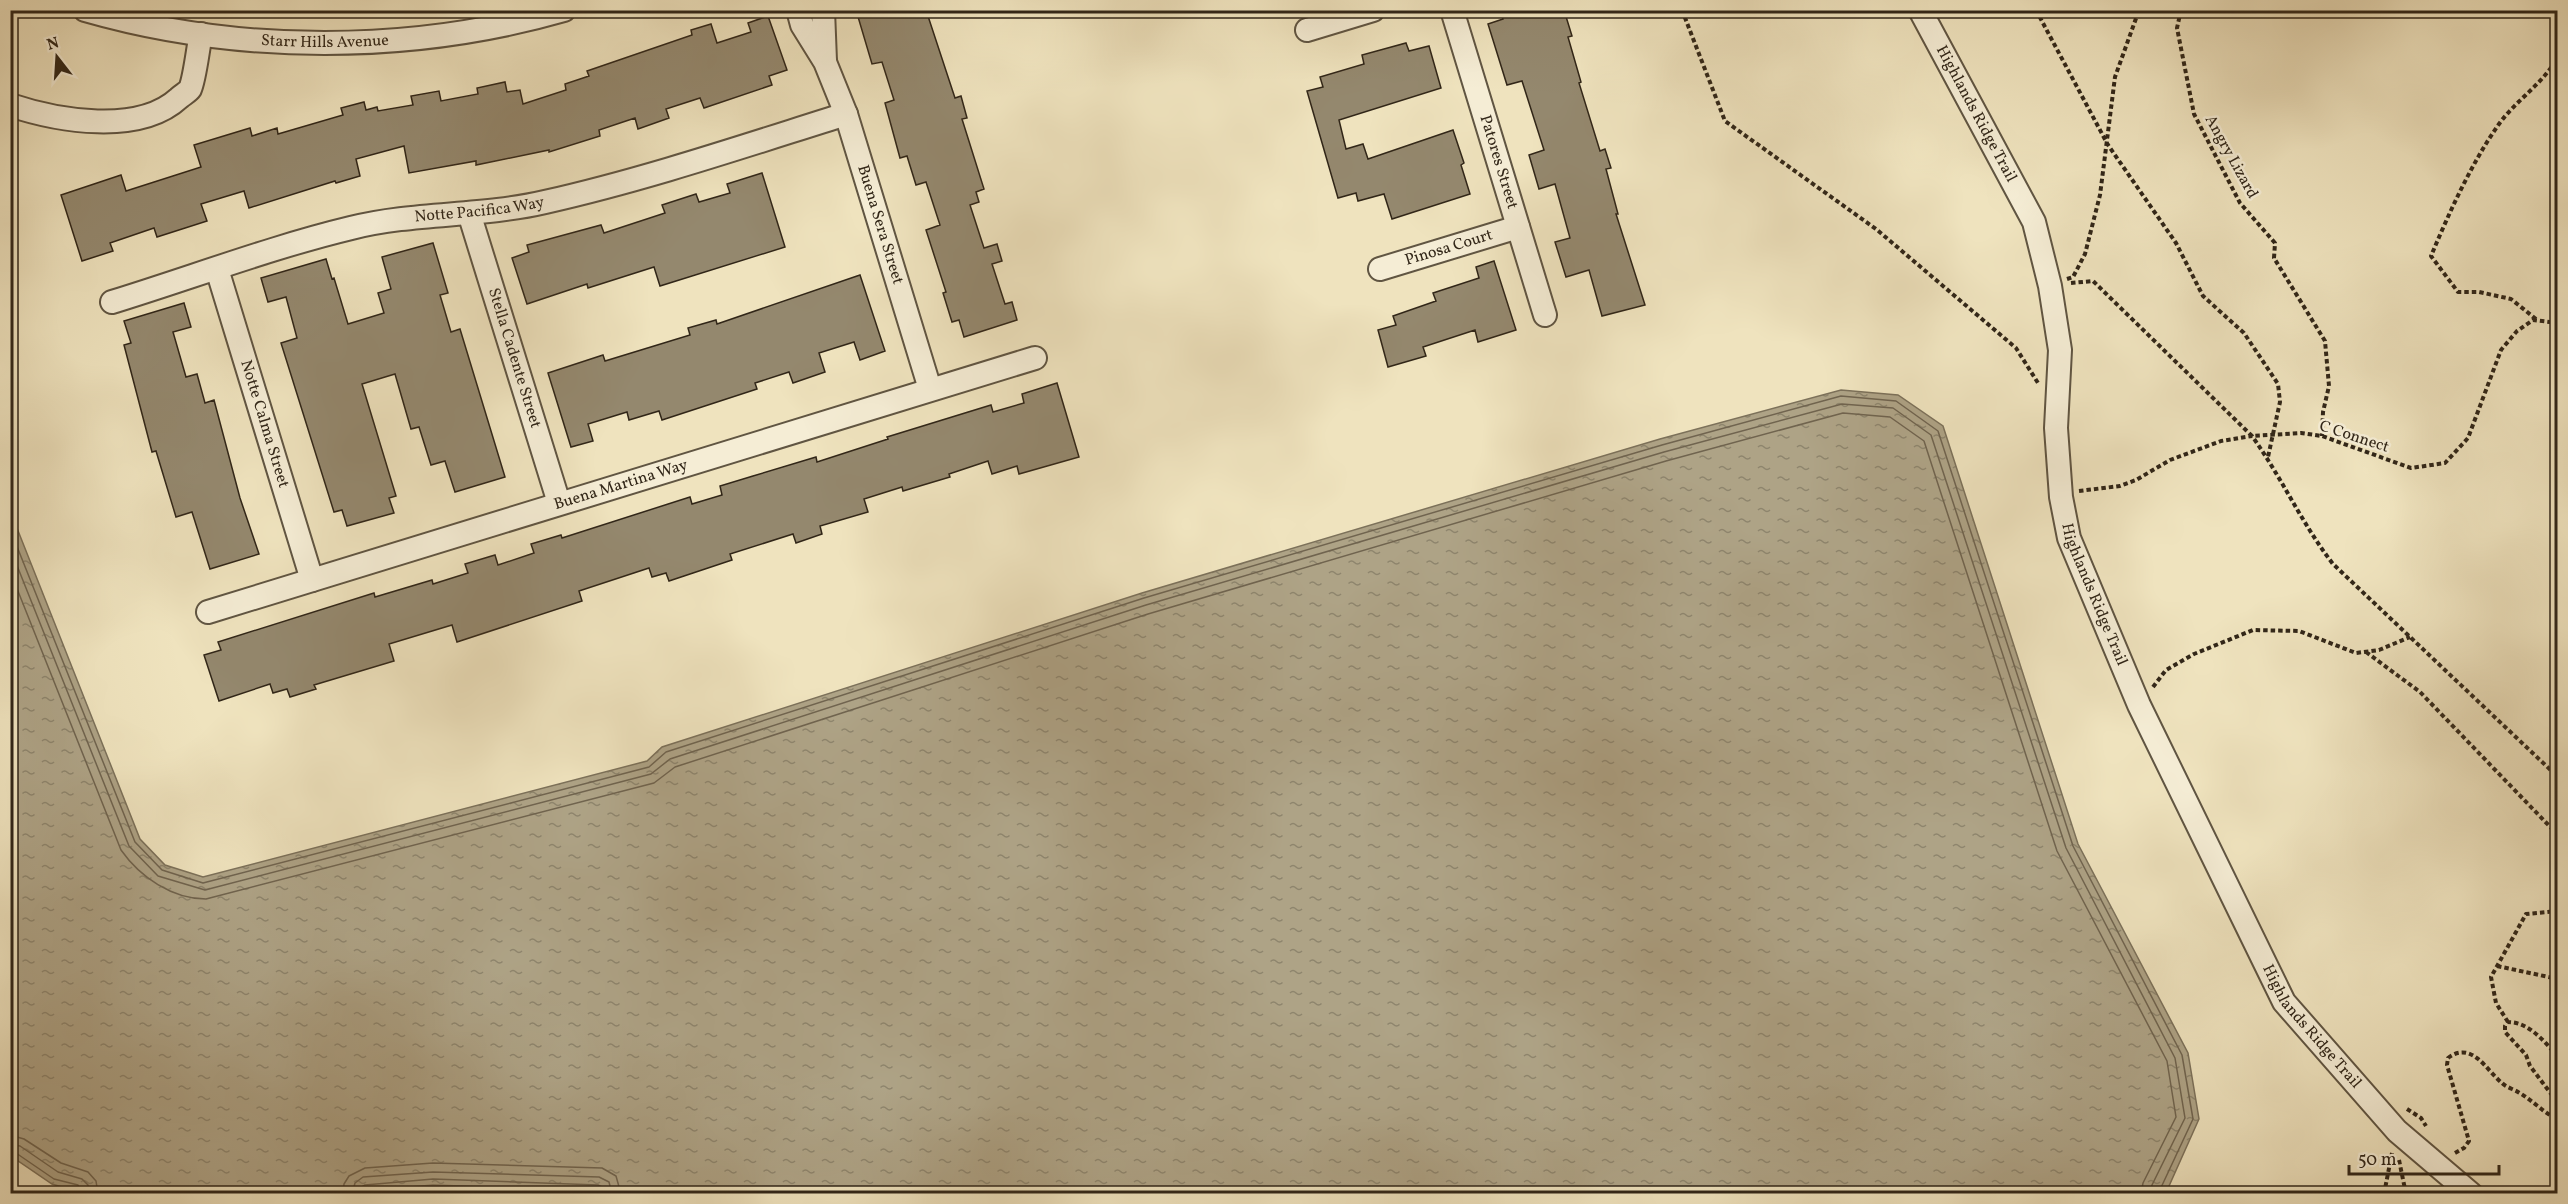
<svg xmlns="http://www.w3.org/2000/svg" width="2568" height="1204" font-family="Vollkorn,serif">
	<defs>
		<pattern id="water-ripples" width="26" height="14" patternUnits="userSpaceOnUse" patternTransform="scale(1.5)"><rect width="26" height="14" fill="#aea386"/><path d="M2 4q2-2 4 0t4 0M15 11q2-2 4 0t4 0" fill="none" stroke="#8e856d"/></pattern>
	</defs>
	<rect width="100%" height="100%" fill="#efe3be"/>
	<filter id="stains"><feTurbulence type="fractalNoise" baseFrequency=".00333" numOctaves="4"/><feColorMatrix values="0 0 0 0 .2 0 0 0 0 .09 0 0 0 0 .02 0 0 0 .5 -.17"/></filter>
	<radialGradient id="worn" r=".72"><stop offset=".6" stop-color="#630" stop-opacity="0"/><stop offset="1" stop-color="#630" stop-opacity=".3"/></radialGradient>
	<path fill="url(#water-ripples)" stroke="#7c715a" stroke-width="1.5" d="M1841 390 1898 395 1943 426 2078 844 2188 1053 2199 1119 2169 1186 2162 1193 688 1194 433 1185 330 1194H85L52 1184 11 1156V513L140 839 165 865 203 877 647 761 662 747 1142 593 1660 439Z"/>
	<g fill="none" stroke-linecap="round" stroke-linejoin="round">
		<path stroke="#70644f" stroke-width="1.5" d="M10 529 135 842 162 870 203 883 649 767 666 752 1144 598 1662 445 1841 396 1896 401 1938 431 2073 846 2182 1055 2193 1119 2158 1194
			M10 548 129 846 158 876 205 890 651 774 670 759 1146 605 1664 452 1842 404 1893 408 1931 435 2066 848 2175 1058 2185 1118 2152 1185 2150 1194
			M10 571 121 850C140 877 172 899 206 899L654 783 675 767 1148 614 1666 461 1843 413 1890 417 1924 441 2057 851 2167 1061 2176 1117 2143 1183 2141 1194
			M10 1135 24 1139 61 1163 88 1172 96 1181 98 1194
			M10 1144 20 1146 58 1172 82 1179 88 1185 89 1194
			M10 1152 16 1153 54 1179 78 1185 82 1194
			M343 1194 344 1184 349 1176 365 1168 433 1163 602 1168 616 1176 621 1194
			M352 1194 355 1183 363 1177 433 1172 599 1177 609 1182 612 1194
			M359 1194 360 1188 365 1185 433 1179 598 1185 604 1188 605 1194"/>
	</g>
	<path fill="#94886e" stroke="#312618" stroke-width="1.5" d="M856 10H926L955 98 961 96 967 118 962 119 984 189 976 192 979 202 970 205 984 248 997 244 1002 261 992 264 1005 304 1012 302 1017 320 964 337 959 320 952 322 943 293 946 292 926 230 940 225 926 182 916 185 907 156 900 158 885 103 894 100 882 62 872 64Z
		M1500 10H1564L1572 36 1568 37 1581 82 1579 83 1600 151 1605 149 1611 168 1606 169 1618 214H1616L1645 305 1602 316 1589 270 1566 277 1555 242 1570 238 1555 184 1539 189 1529 155 1544 150 1522 81 1507 85 1488 24 1503 19Z
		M768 16 787 70 769 76 772 85 704 108 700 98 666 109 669 118 638 129 635 118 599 130 600 136 549 152V150L476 165V161L409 173 404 146 356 159 360 176 336 183 335 181 249 208 244 191 201 204 207 221 157 237 154 228 110 243 113 251 82 261 61 195 121 175 126 191 201 167 194 145 250 128 252 136 277 128 278 134 343 115 341 108 364 102 366 110 377 107 378 111 413 105 411 96 439 91 441 101 478 94 477 88 505 82 507 92 520 90 523 104 566 90 565 84 589 76 587 71 692 35 691 30 711 24 717 43 751 32 748 23Z
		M1406 43 1409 51 1429 46 1441 88 1339 120 1346 149 1363 144 1368 159 1453 130 1464 163 1461 165 1470 194 1392 219 1384 194 1358 201 1356 193 1338 198 1307 91 1323 87 1320 77 1364 64 1362 55Z
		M762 173 785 247 660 286 654 267 588 288 587 284 527 304 512 258 529 252 527 245 601 225 604 233 665 213 662 205 696 194 699 202 730 193 727 184Z
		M433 243 448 293 440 295 451 332 460 329 505 477 455 492 445 461 431 465 419 427 411 429 395 374 362 384 396 496 389 498 394 513 347 526 342 510 334 512 281 343 297 338 286 297 268 302 261 278 326 259 332 279 334 278 348 324 384 313 378 293 391 289 382 257Z
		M1494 261 1516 330 1478 342 1475 330 1423 347 1426 356 1388 367 1378 330 1396 325 1393 316 1436 301 1433 293 1479 278 1476 267Z
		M860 275 885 351 860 360 854 342 819 353 825 372 793 383 789 372 755 383 757 389 662 420 659 411 629 420 627 412 588 424 593 441 571 447 548 373 603 355 605 361 690 335 688 328 716 320 717 324Z
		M184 303 191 327 173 332 186 377 197 374 205 403 214 400 240 498 259 554 210 569 192 512 176 517 156 451 152 452 124 345 131 343 124 321Z
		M1057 383 1079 457 1019 474 1017 466 992 474 988 461 949 474 950 477 903 491 902 487 864 499 868 512 820 526 822 534 796 543 793 534 730 554 732 560 669 581 666 573 652 577 649 568 579 591 582 601 457 642 452 625 389 644 394 661 314 685 316 689 290 697 287 689 273 693 270 684 219 701 204 655 221 650 218 642 374 593 375 597 432 580 433 584 468 573 465 564 495 555 498 565 534 553 531 544 561 535 562 538 690 497 692 504 722 495 720 486 753 476 816 457 817 462 888 439 887 437 991 405 993 412 1024 403 1022 394Z"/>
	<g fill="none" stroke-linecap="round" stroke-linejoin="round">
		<g stroke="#605542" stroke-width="26">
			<g id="minor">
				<path id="s1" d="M85 10C238 54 411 54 564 10"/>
				<path id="s2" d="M798 10 802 25 825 62 846 114 930 389"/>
				<path d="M823 10 825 61"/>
				<path id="s3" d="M1452 10 1545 315"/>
				<path id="s4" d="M1920 10 2034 222 2050 286 2060 350 2056 428 2061 497 2069 538 2139 705 2284 1002 2397 1131 2471 1194"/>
				<path d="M1307 30 1373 10"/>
				<path d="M10 105C58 121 139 135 179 98 182 95 188 92 190 89 195 78 198 47 201 34"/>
				<path id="s5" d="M469 213 559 503"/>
				<path id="s6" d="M217 269 312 580"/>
				<path id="s7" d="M1380 269 1518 227"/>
				<path id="s8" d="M112 302C190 278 272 247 351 228 414 212 481 217 545 202 647 179 747 145 846 114"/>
				<path id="s9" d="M208 612 1035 358"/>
			</g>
		</g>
		<path stroke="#312618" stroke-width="4" stroke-dasharray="4.5 3" stroke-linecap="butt" d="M1682 10 1725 121 1876 229 2016 348 2038 383
			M2036 10 2108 145 2176 243 2203 296 2244 333 2278 384 2280 402 2268 457
			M2181 10 2177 28 2194 114 2240 203 2275 243 2274 258 2325 341 2329 386 2323 412 2322 436
			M2067 279 2073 277 2085 254 2100 195 2115 77 2139 10
			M2071 283 2093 281 2252 436 2301 433 2322 436 2411 468 2445 463 2468 438 2501 350 2517 331 2533 320 2558 323
			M2536 319 2511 299 2479 292H2458L2431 256C2449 213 2472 162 2499 124 2517 99 2542 85 2558 57
			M2079 491 2120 486 2136 480 2170 460 2221 441 2252 436C2282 478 2302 524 2333 564L2558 777
			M2366 652 2420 692 2558 835
			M2153 687 2166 670 2194 654 2253 630 2299 631 2356 653 2379 650 2410 637
			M2497 966 2558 979
			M2508 1022 2496 1003 2491 977 2526 914 2558 911
			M2558 1057C2545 1042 2529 1022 2508 1022L2505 1026V1032L2526 1055 2530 1066 2558 1103
			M2407 1109 2421 1118 2426 1126
			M2455 1153 2464 1148 2469 1141 2447 1065 2448 1058C2472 1040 2486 1070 2502 1083 2506 1087 2513 1089 2518 1092 2532 1100 2543 1112 2558 1120
			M2399 1160 2406 1194
			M2384 1194 2392 1153"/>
		<use href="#minor" stroke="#f5edd5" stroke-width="22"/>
	</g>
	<g text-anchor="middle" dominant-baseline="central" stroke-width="5" stroke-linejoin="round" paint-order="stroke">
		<g font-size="16" fill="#312618" stroke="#f5edd5">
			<text stroke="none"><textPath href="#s1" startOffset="243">Starr Hills Avenue</textPath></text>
			<text stroke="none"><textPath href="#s4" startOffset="118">Highlands Ridge Trail</textPath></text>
			<text transform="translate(2231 157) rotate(61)">Angry Lizard</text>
			<text stroke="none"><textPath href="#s3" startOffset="159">Patores Street</textPath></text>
			<text stroke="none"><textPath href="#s8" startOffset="380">Notte Pacifica Way</textPath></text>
			<text stroke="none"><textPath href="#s2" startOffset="231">Buena Sera Street</textPath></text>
			<text stroke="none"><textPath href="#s7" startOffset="72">Pinosa Court</textPath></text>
			<text stroke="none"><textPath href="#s5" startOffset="152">Stella Cadente Street</textPath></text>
			<text stroke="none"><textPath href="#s6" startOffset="162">Notte Calma Street</textPath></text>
			<text transform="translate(2354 437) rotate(18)">C Connect</text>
			<text stroke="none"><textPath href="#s9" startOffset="432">Buena Martina Way</textPath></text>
			<text stroke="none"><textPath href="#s4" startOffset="622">Highlands Ridge Trail</textPath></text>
			<text stroke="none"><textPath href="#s4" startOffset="1108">Highlands Ridge Trail</textPath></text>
		</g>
	</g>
	<rect width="2568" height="1204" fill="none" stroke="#efe3be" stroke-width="36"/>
	<rect x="12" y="12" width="2544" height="1180" fill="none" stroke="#312618" stroke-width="3"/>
	<rect x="18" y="18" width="2532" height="1168" fill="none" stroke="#312618" stroke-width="1.5"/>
	<g transform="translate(57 57) rotate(343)" stroke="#f5edd5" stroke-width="4.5" paint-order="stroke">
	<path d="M0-4.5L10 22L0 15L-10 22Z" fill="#312618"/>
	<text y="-9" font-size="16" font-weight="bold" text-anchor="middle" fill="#312618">N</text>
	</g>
	<path d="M2349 1165v9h150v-9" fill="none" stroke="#312618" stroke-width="3"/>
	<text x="2358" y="1165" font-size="18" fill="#312618" stroke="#f5edd5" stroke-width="4.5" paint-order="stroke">50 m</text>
	<rect width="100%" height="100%" filter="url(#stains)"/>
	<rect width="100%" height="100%" fill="url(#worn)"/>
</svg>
